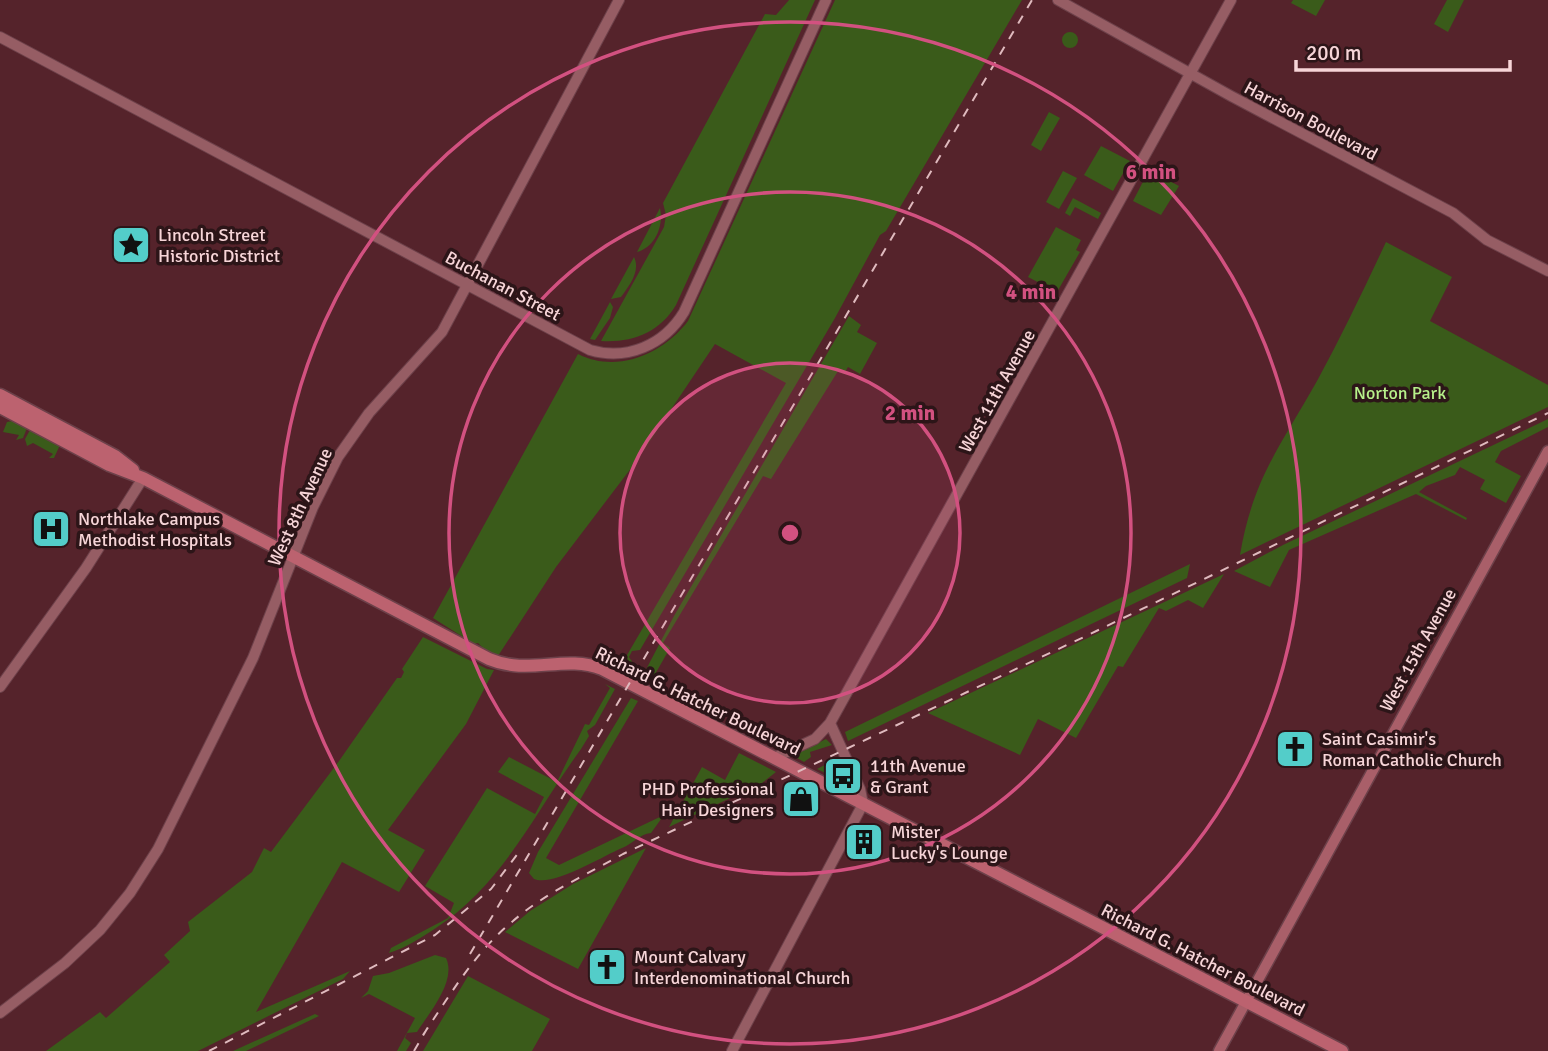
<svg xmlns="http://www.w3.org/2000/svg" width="1548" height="1051" font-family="Signika,sans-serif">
	<rect width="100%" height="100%" fill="#55232b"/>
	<path fill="#3a5b1a" d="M789 0H815L676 305C659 333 632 343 601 341L664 227 666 215 663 203 765 14 776 15Z
		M835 0H1022L886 231 880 235 835 318 640 650 632 651 629 657 633 663 628 672 620 667 786 383 715 344 635 463 556 567 498 656 486 651 478 643 474 644 433 618 578 354C617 374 663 354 688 321Z
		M1293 0H1325L1316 16 1291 3Z
		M1447 0H1464L1448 32 1434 24Z
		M1062 40a8 8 0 1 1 16 0a8 8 0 1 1-16 0Z
		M1049 112 1060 118 1041 151 1031 145Z
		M1101 146 1130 161 1113 191 1084 175Z
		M1149 170 1179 186 1161 215 1133 201Z
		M1063 171 1077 178 1059 209 1046 202Z
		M1073 198 1101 213 1098 219 1075 207 1070 216 1065 213Z
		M660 208C664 226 655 247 637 252Z
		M1056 227 1081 240 1076 250 1080 252 1057 292 1028 277Z
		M1386 242 1452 277 1430 321 1548 385V407L1240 555C1253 478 1280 447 1317 381 1342 335 1364 289 1386 242Z
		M634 257C641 271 629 286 621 297L611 299Z
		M610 302 613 307 610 318 595 340 590 339Z
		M849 316 861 325 857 332 877 343 860 374 848 367 844 374 838 371 771 479 763 476 663 643 670 648 650 683 640 681 674 616Z
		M1548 419V427L1501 451 1495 462 1521 476 1506 503 1480 489 1485 480 1460 467 1455 475 1426 486 1419 492 1467 518 1466 520 1416 494 1289 550 1270 587 1234 571 1283 545Z
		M12 421 27 428 23 438 16 440 19 435 3 432 7 422Z
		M30 430 60 445 54 458H49L53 454 33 443 27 446 25 439Z
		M1190 564 1187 578 848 741 845 732Z
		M1224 574 1203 608 1188 600 1166 611 1159 608 1123 667 1118 666 1076 738 1038 719 1020 755 928 713Z
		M423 637 487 669 494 670 466 724 388 830 425 850 399 892 342 862 256 1012 350 971 343 979 198 1051H46L100 1012 106 1018 170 962 164 955 190 931 188 922 252 872 264 848 271 852 339 761 397 678H401L404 672 402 669Z
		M605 684 615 689 595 725 587 731 589 736 581 749C535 812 504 883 436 928 422 937 406 948 389 953L391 948 448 918 454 903 425 886 487 788 535 814 544 797 498 772 509 757 557 782 585 724 589 725 610 688Z
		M631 698 638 701 546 858 559 865 664 815 651 833C639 834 633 844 622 848 603 856 553 887 534 879L529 873 538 852Z
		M826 739 832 745 810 752 811 757 804 762 797 758 798 753Z
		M739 753 776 772 762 783 669 827 702 767 725 780Z
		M838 758 849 780 848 784 817 769Z
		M646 848 578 969 505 932 530 911 573 884Z
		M435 955 446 958C457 981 429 1013 417 1032L407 1033 405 1038 411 1043 406 1051H397L415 1018 369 994 361 998 368 991 373 976 389 973Z
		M468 976 550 1019 532 1051H423Z
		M315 1014 319 1016 246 1051H233Z"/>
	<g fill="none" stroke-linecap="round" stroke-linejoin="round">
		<g stroke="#6d414a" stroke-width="12">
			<path id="tertiary" d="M1058 0 1231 96 1453 213 1487 240 1548 271
				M0 37 590 350C627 361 664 345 684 312L826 0
				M0 687 86 568 143 478
				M774 758 815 739 830 723 1231 0
				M0 1013 65 963 100 930 130 893 158 849 253 658 313 507 338 457 369 413 442 332 619 0
				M732 1051 863 804 860 789 830 723"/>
		</g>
		<g stroke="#6d414a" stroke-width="13">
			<path id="secondary" d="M1219 1051 1548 451"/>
		</g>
		<g stroke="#6d414a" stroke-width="15">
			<path id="primary" d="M0 395 115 456 133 470
				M0 407 109 465 143 478 489 659C529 676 564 654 602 669L1342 1051"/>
		</g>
		<use href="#tertiary" stroke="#965d64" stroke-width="10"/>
		<use href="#secondary" stroke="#a95f69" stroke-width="10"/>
		<use href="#primary" stroke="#bc626f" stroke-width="12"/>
		<path stroke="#dfbabe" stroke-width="2" stroke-dasharray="9 9" stroke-linecap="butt" d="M470 954 1032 0
			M423 1035C450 995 475 952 513 921 545 893 586 875 623 854L1086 636 1548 413
			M209 1051 435 935 491 889 519 852
			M414 1051 428 1027"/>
	</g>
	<circle cx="790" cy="533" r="170" fill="#d25180" fill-opacity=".12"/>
	<g fill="none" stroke="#d25180" stroke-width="3.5">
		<circle cx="790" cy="533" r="170"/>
		<circle cx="790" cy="533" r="341"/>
		<circle cx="790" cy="533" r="511"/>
	</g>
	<defs>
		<g id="sight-square" transform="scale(2.0125)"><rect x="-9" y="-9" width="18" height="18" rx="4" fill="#53cdc9" stroke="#2c1518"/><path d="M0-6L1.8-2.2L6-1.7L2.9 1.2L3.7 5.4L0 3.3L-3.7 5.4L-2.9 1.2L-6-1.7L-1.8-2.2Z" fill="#111"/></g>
		<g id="hospital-square" transform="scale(2.0125)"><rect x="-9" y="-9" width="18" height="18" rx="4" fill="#53cdc9" stroke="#2c1518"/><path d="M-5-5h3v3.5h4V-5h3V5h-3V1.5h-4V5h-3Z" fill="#111"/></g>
		<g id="church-square" transform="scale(2.0125)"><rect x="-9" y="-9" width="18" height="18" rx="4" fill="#53cdc9" stroke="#2c1518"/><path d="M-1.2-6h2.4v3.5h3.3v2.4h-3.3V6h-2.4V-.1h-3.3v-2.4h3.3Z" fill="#111"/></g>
		<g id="bus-square" transform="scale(2.0125)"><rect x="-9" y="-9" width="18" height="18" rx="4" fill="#53cdc9" stroke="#2c1518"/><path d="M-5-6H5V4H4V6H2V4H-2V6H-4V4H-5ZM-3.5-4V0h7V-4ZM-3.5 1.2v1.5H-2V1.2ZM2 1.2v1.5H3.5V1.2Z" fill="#111"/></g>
		<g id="shop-square" transform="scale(2.0125)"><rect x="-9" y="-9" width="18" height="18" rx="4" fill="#53cdc9" stroke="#2c1518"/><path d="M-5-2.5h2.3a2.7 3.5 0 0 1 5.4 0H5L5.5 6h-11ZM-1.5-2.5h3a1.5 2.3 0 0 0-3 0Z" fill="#111"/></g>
		<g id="building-square" transform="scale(2.0125)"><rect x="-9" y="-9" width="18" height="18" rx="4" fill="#53cdc9" stroke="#2c1518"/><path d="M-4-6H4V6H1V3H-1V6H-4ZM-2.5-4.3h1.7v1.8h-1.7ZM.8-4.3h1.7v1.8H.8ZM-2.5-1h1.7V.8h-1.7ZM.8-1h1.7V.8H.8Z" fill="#111"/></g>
	</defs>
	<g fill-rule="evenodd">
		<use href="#sight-square" x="131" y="245"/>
		<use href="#hospital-square" x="51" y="529"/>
		<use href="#church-square" x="1295" y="749"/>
		<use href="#bus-square" x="843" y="776"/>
		<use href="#shop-square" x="801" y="799"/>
		<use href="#building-square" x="864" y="842"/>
		<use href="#church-square" x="607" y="967"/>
	</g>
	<g text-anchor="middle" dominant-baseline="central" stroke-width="7" stroke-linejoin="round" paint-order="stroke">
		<g font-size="18" fill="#f7d5d8" stroke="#2c1518">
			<text transform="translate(1311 121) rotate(28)">Harrison Boulevard</text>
			<text transform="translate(503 286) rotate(28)">Buchanan Street</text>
			<text transform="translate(997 391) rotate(-61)">West 11th Avenue</text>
			<text transform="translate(300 507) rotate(-65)">West 8th Avenue</text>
			<text transform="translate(1418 650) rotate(-61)">West 15th Avenue</text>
			<text transform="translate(698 701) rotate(26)">Richard G. Hatcher Boulevard</text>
			<text transform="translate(1203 960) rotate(27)">Richard G. Hatcher Boulevard</text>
		</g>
		<g font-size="18" fill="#f7d5d8" stroke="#2c1518" text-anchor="start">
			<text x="158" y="235">Lincoln Street<tspan x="158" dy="21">Historic District</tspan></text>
			<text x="78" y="519">Northlake Campus<tspan x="78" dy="21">Methodist Hospitals</tspan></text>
			<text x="1322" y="739">Saint Casimir's<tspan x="1322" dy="21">Roman Catholic Church</tspan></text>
			<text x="870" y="766">11th Avenue<tspan x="870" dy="21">&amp; Grant</tspan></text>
			<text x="774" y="789" text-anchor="end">PHD Professional<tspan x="774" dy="21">Hair Designers</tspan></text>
			<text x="891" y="832">Mister<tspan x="891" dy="21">Lucky's Lounge</tspan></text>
			<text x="634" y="957">Mount Calvary<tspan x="634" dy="21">Interdenominational Church</tspan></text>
		</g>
		<g font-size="18" fill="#b7f08a" stroke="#2c1518">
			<text x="1400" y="393">Norton Park</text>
		</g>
	</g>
	<circle cx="790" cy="533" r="10" fill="#d25180" stroke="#2c1518" stroke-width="3.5"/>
	<g font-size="21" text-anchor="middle" font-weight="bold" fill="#d25180" stroke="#2c1518" stroke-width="7" stroke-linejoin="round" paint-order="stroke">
		<text x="1151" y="179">6 min</text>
		<text x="1031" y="299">4 min</text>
		<text x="910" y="420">2 min</text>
	</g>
	<path d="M1296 60v10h214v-10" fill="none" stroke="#f7d5d8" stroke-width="3.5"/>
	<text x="1306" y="60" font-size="21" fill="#f7d5d8" stroke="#2c1518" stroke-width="5" paint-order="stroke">200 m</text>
</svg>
